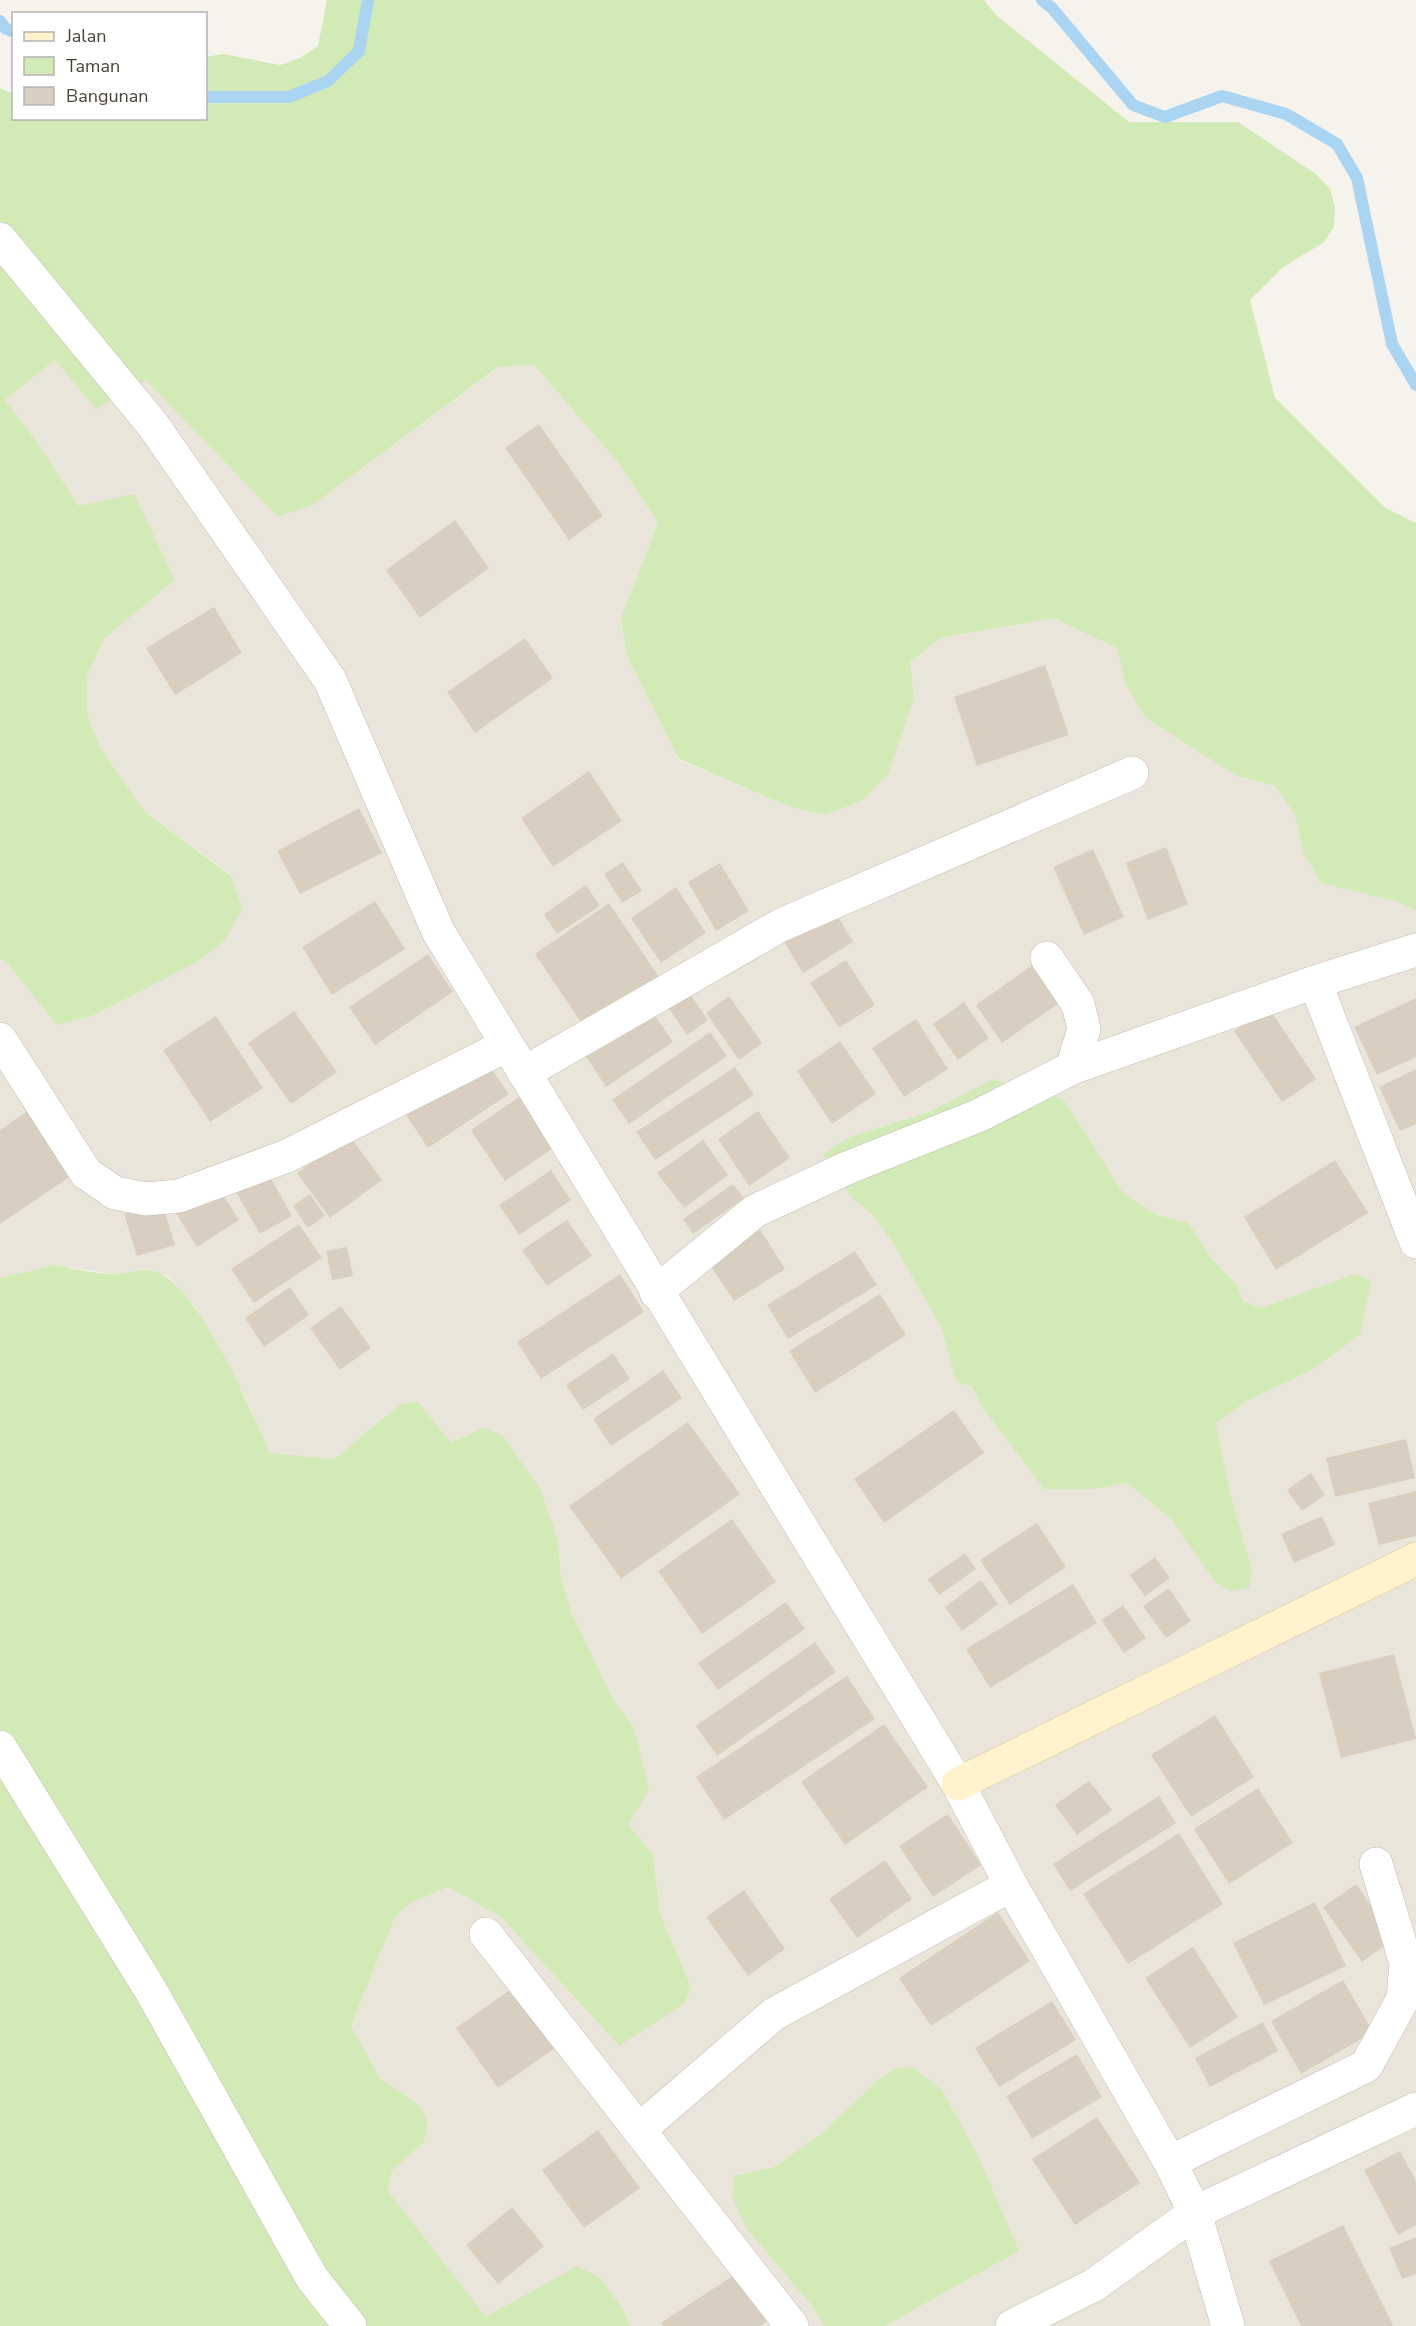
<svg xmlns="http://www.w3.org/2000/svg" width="1416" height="2326" font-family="'Nunito Sans',sans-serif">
	<rect width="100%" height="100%" fill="#f6f3ec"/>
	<path fill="#eae5da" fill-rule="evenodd" d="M55 360 146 380 279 517 313 505 499 367 534 365 617 461 658 523 621 618 679 760 787 806 824 815 914 698 909 662 941 638 1053 618 1118 648 1126 685 1237 776 1275 786 1295 815 1303 852 1416 911V2326H885L1019 2251 894 2069 878 2080 822 2133 774 2167 734 2177 809 2302 825 2326H630L622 2308 577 2266 486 2318 388 2191 392 2171 424 2142 420 2106 380 2078 351 2026 395 1917 411 1903 448 1887 501 1917 619 2046 691 1985 660 1914 653 1854 628 1825 648 1790 635 1730 612 1697 572 1614 561 1578 558 1540 484 1427 451 1443 399 1405 334 1459 270 1453 247 1400 194 1305 169 1277 152 1270 113 1274 54 1265 0 1278V958L7 963 231 875 145 812 100 747 87 713V676L104 639 175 580 79 506 37 442 5 400ZM993 1079 1063 1100 1122 1191 1154 1214 1189 1223 1212 1259 1237 1285 1243 1301 1261 1308 1354 1274 1311 1370 1245 1402 1216 1424 1231 1497 1215 1582 1171 1519 1127 1483 1093 1489 980 1404 972 1387 956 1382 942 1329 894 1245 872 1214 852 1136 926 1113Z"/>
	<path fill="#d2eab5" d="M327 0H984L996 15 1129 122H1238L1317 175 1330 189 1335 207 1334 227 1324 242 1282 268 1250 300 1275 398 1384 507 1416 523V911L1397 902 1321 883 1303 852 1295 815 1275 786 1237 776 1146 718 1126 685 1117 648 1053 618 941 638 910 662 914 698 888 774 862 801 824 815 787 806 679 759 627 656 621 618 658 523 617 461 534 365 498 367 313 505 278 517 146 380 96 409 55 360 5 400 37 442 79 506 134 494 175 580 104 639 87 676V713L100 747 145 812 231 876 242 909 225 940 197 962 94 1015 57 1025 8 964 0 958V88L13 94 14 118H206V57L223 54 280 65 300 58 318 46Z
		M993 1079 1063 1099 1122 1191 1154 1214 1189 1223 1212 1259 1237 1285 1243 1301 1261 1308 1354 1274 1371 1281 1360 1335 1311 1370 1245 1402 1216 1424 1231 1497 1252 1570 1249 1588 1231 1591 1215 1582 1171 1519 1127 1483 1093 1489H1044L980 1404 972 1387 956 1382 942 1329 894 1245 872 1214 852 1198 823 1154 852 1136 926 1113Z
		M54 1265C73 1268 94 1274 113 1274 126 1274 142 1268 154 1271 197 1282 252 1412 270 1453L334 1459 399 1405 417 1401 451 1443 484 1427 503 1436 540 1489 558 1540 561 1578 572 1614 612 1697 635 1730 649 1790 628 1825 653 1854 660 1914 691 1986 685 2003 619 2046 501 1917 448 1887 411 1903 395 1917 351 2026 380 2078 420 2106 428 2123 424 2142 392 2171 388 2191 486 2317 577 2266 600 2278 622 2308 630 2326H0V1278Z
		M912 2067 942 2090 978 2156 1019 2251 885 2326H825L809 2302 747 2229 732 2196 734 2176 774 2167 822 2133 878 2080 894 2069Z"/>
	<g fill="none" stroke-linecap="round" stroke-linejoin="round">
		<path stroke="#a9d4f2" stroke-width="12" d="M1042 0 1052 8 1133 105 1165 117 1222 96 1286 114 1337 144 1357 178 1392 344 1416 385
			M0 21 6 29 14 32
			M206 97H289L328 81 359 51 368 0"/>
	</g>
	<path fill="#d8cfc1" d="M539 424 603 516 569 540 505 448Z
		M455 520 489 568 420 618 386 570Z
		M214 607 242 653 175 695 146 648Z
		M525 638 553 678 475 733 447 692Z
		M1045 665 1069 735 977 766 954 697Z
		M589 771 622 821 553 867 521 818Z
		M359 808 382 853 300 894 277 851Z
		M1166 847 1188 904 1148 920 1126 863Z
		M1093 849 1124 917 1084 935 1053 867Z
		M623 862 642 891 622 903 604 874Z
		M720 863 749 911 716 931 688 882Z
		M586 885 600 906 557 934 544 914Z
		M676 887 706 933 661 963 631 918Z
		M375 901 405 949 332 995 302 947Z
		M609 903 659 977 585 1028 535 954Z
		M834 910 853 942 803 973 783 940Z
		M428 954 453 992 375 1045 349 1007Z
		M1041 959 1068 997 1002 1043 976 1005Z
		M846 960 875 1005 839 1028 810 983Z
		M686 988 708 1020 687 1035 665 1003Z
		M729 996 762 1043 739 1060 706 1013Z
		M1416 998V1057L1377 1075 1354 1027Z
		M964 1002 989 1038 958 1060 933 1024Z
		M649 1007 673 1042 606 1087 583 1052Z
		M1269 1008 1316 1079 1282 1102 1234 1031Z
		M294 1011 337 1072 291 1104 248 1043Z
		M216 1016 263 1088 210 1122 163 1050Z
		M916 1019 948 1069 904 1097 872 1048Z
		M710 1032 727 1056 629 1124 612 1100Z
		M840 1041 876 1094 832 1124 797 1071Z
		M486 1061 509 1094 428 1148 406 1115Z
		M735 1067 754 1095 655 1160 636 1132Z
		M1416 1069V1124L1400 1131 1379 1087Z
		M525 1093 559 1144 505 1181 471 1130Z
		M32 1108 75 1173 0 1224V1130Z
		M758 1111 790 1158 749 1186 718 1139Z
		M349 1135 382 1180 330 1218 297 1173Z
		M703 1140 728 1175 684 1208 657 1173Z
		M1335 1160 1368 1213 1276 1270 1244 1217Z
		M551 1170 571 1200 519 1235 499 1205Z
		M267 1171 292 1216 260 1234 235 1190Z
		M216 1184 239 1220 197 1247 174 1210Z
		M733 1184 744 1198 693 1234 683 1219Z
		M310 1194 325 1216 308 1228 293 1206Z
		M162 1203 175 1245 137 1256 124 1214Z
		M567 1220 592 1256 547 1286 522 1250Z
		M299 1224 322 1258 254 1303 231 1269Z
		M758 1226 785 1269 734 1301 706 1259Z
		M347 1247 353 1276 332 1280 326 1251Z
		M855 1251 877 1285 788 1339 767 1305Z
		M620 1274 644 1312 541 1379 517 1342Z
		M290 1287 309 1315 264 1347 245 1318Z
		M880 1294 906 1335 815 1393 789 1351Z
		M341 1306 371 1348 340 1370 310 1328Z
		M613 1353 630 1379 583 1410 566 1385Z
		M663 1370 682 1398 611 1446 593 1419Z
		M954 1410 984 1453 884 1523 854 1479Z
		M688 1422 740 1494 621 1579 569 1506Z
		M1406 1439 1415 1478 1335 1497 1326 1458Z
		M1311 1473 1325 1495 1302 1511 1287 1490Z
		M1416 1491V1536L1379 1545 1368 1503Z
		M1322 1516 1335 1545 1294 1563 1281 1534Z
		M732 1519 776 1582 702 1634 658 1571Z
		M1037 1523 1066 1567 1010 1605 980 1560Z
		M965 1553 976 1569 939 1595 928 1579Z
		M1155 1557 1170 1578 1145 1596 1130 1575Z
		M981 1580 998 1604 962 1631 945 1607Z
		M1073 1584 1097 1623 990 1688 966 1649Z
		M1169 1588 1191 1621 1166 1638 1143 1606Z
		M786 1602 805 1629 718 1690 698 1663Z
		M1123 1605 1146 1638 1124 1653 1101 1620Z
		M815 1642 836 1672 717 1756 696 1726Z
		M1394 1654 1416 1739 1341 1758 1319 1673Z
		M847 1676 875 1719 724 1820 696 1777Z
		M1215 1715 1254 1777 1191 1817 1151 1755Z
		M884 1724 928 1787 845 1845 801 1782Z
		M1089 1781 1112 1810 1077 1835 1055 1805Z
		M1258 1788 1293 1843 1229 1884 1194 1829Z
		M1159 1796 1176 1823 1070 1891 1053 1864Z
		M948 1814 981 1865 933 1897 899 1846Z
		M1179 1833 1223 1904 1128 1964 1083 1894Z
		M885 1860 912 1899 857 1938 829 1899Z
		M1356 1884 1394 1939 1362 1962 1323 1907Z
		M744 1890 785 1949 748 1976 706 1917Z
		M1315 1902 1346 1966 1264 2005 1233 1943Z
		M998 1912 1030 1961 931 2026 899 1978Z
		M1193 1947 1238 2017 1190 2048 1145 1978Z
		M1343 1980 1373 2032 1301 2074 1271 2021Z
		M523 1981 565 2041 498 2088 456 2028Z
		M1052 2001 1076 2040 999 2087 975 2048Z
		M1263 2022 1278 2051 1210 2087 1195 2058Z
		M1077 2054 1102 2097 1032 2139 1006 2096Z
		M1097 2117 1140 2183 1075 2225 1032 2159Z
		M598 2130 640 2188 584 2228 542 2170Z
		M1400 2151 1416 2181V2225L1398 2235 1364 2170Z
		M512 2207 544 2246 498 2284 466 2245Z
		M1343 2225 1393 2325 1392 2326H1301L1269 2261Z
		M1416 2237V2274L1402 2279 1389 2248Z
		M737 2273 768 2321 760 2326H663L661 2323Z"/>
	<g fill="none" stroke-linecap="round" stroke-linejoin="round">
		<g stroke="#c2bbae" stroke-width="34">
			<path id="street" d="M0 239 153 425 330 680 438 931 958 1784 1011 1885 1170 2162 1195 2213 1228 2326
				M1047 958 1078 1004 1084 1029 1072 1068
				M1315 982 1416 1242
				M0 1039 86 1173 115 1193 146 1199 179 1196 287 1156 507 1045
				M524 1073 781 925 1132 773
				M656 1292 755 1211 847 1168 980 1115 1072 1068 1315 982 1416 950
				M0 1747 150 1989 312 2278 350 2326
				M486 1934 792 2326
				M639 2130 774 2014 1011 1885
				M1170 2162 1366 2066 1403 1999 1406 1963 1376 1864
				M1012 2326 1094 2285 1196 2212 1416 2109"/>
		</g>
		<g stroke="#d6c79b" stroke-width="34">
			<path id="secondary" d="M958 1784 1416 1559"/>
		</g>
		<use href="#street" stroke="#fff" stroke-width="33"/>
		<use href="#secondary" stroke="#fff3cd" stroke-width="33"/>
	</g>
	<rect x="12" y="12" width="195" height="108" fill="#ffffff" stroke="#b7b4b0" stroke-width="1.5"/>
	<rect x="24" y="32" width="30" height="9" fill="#fff3cd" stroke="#b7b4b0" stroke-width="1.5"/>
	<text x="66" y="42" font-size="18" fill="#4b4439">Jalan</text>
	<rect x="24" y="57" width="30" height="18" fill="#d2eab5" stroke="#b7b4b0" stroke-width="1.5"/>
	<text x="66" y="72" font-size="18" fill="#4b4439">Taman</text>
	<rect x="24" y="87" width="30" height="18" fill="#d8cfc1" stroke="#b7b4b0" stroke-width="1.5"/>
	<text x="66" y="102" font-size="18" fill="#4b4439">Bangunan</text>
</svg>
